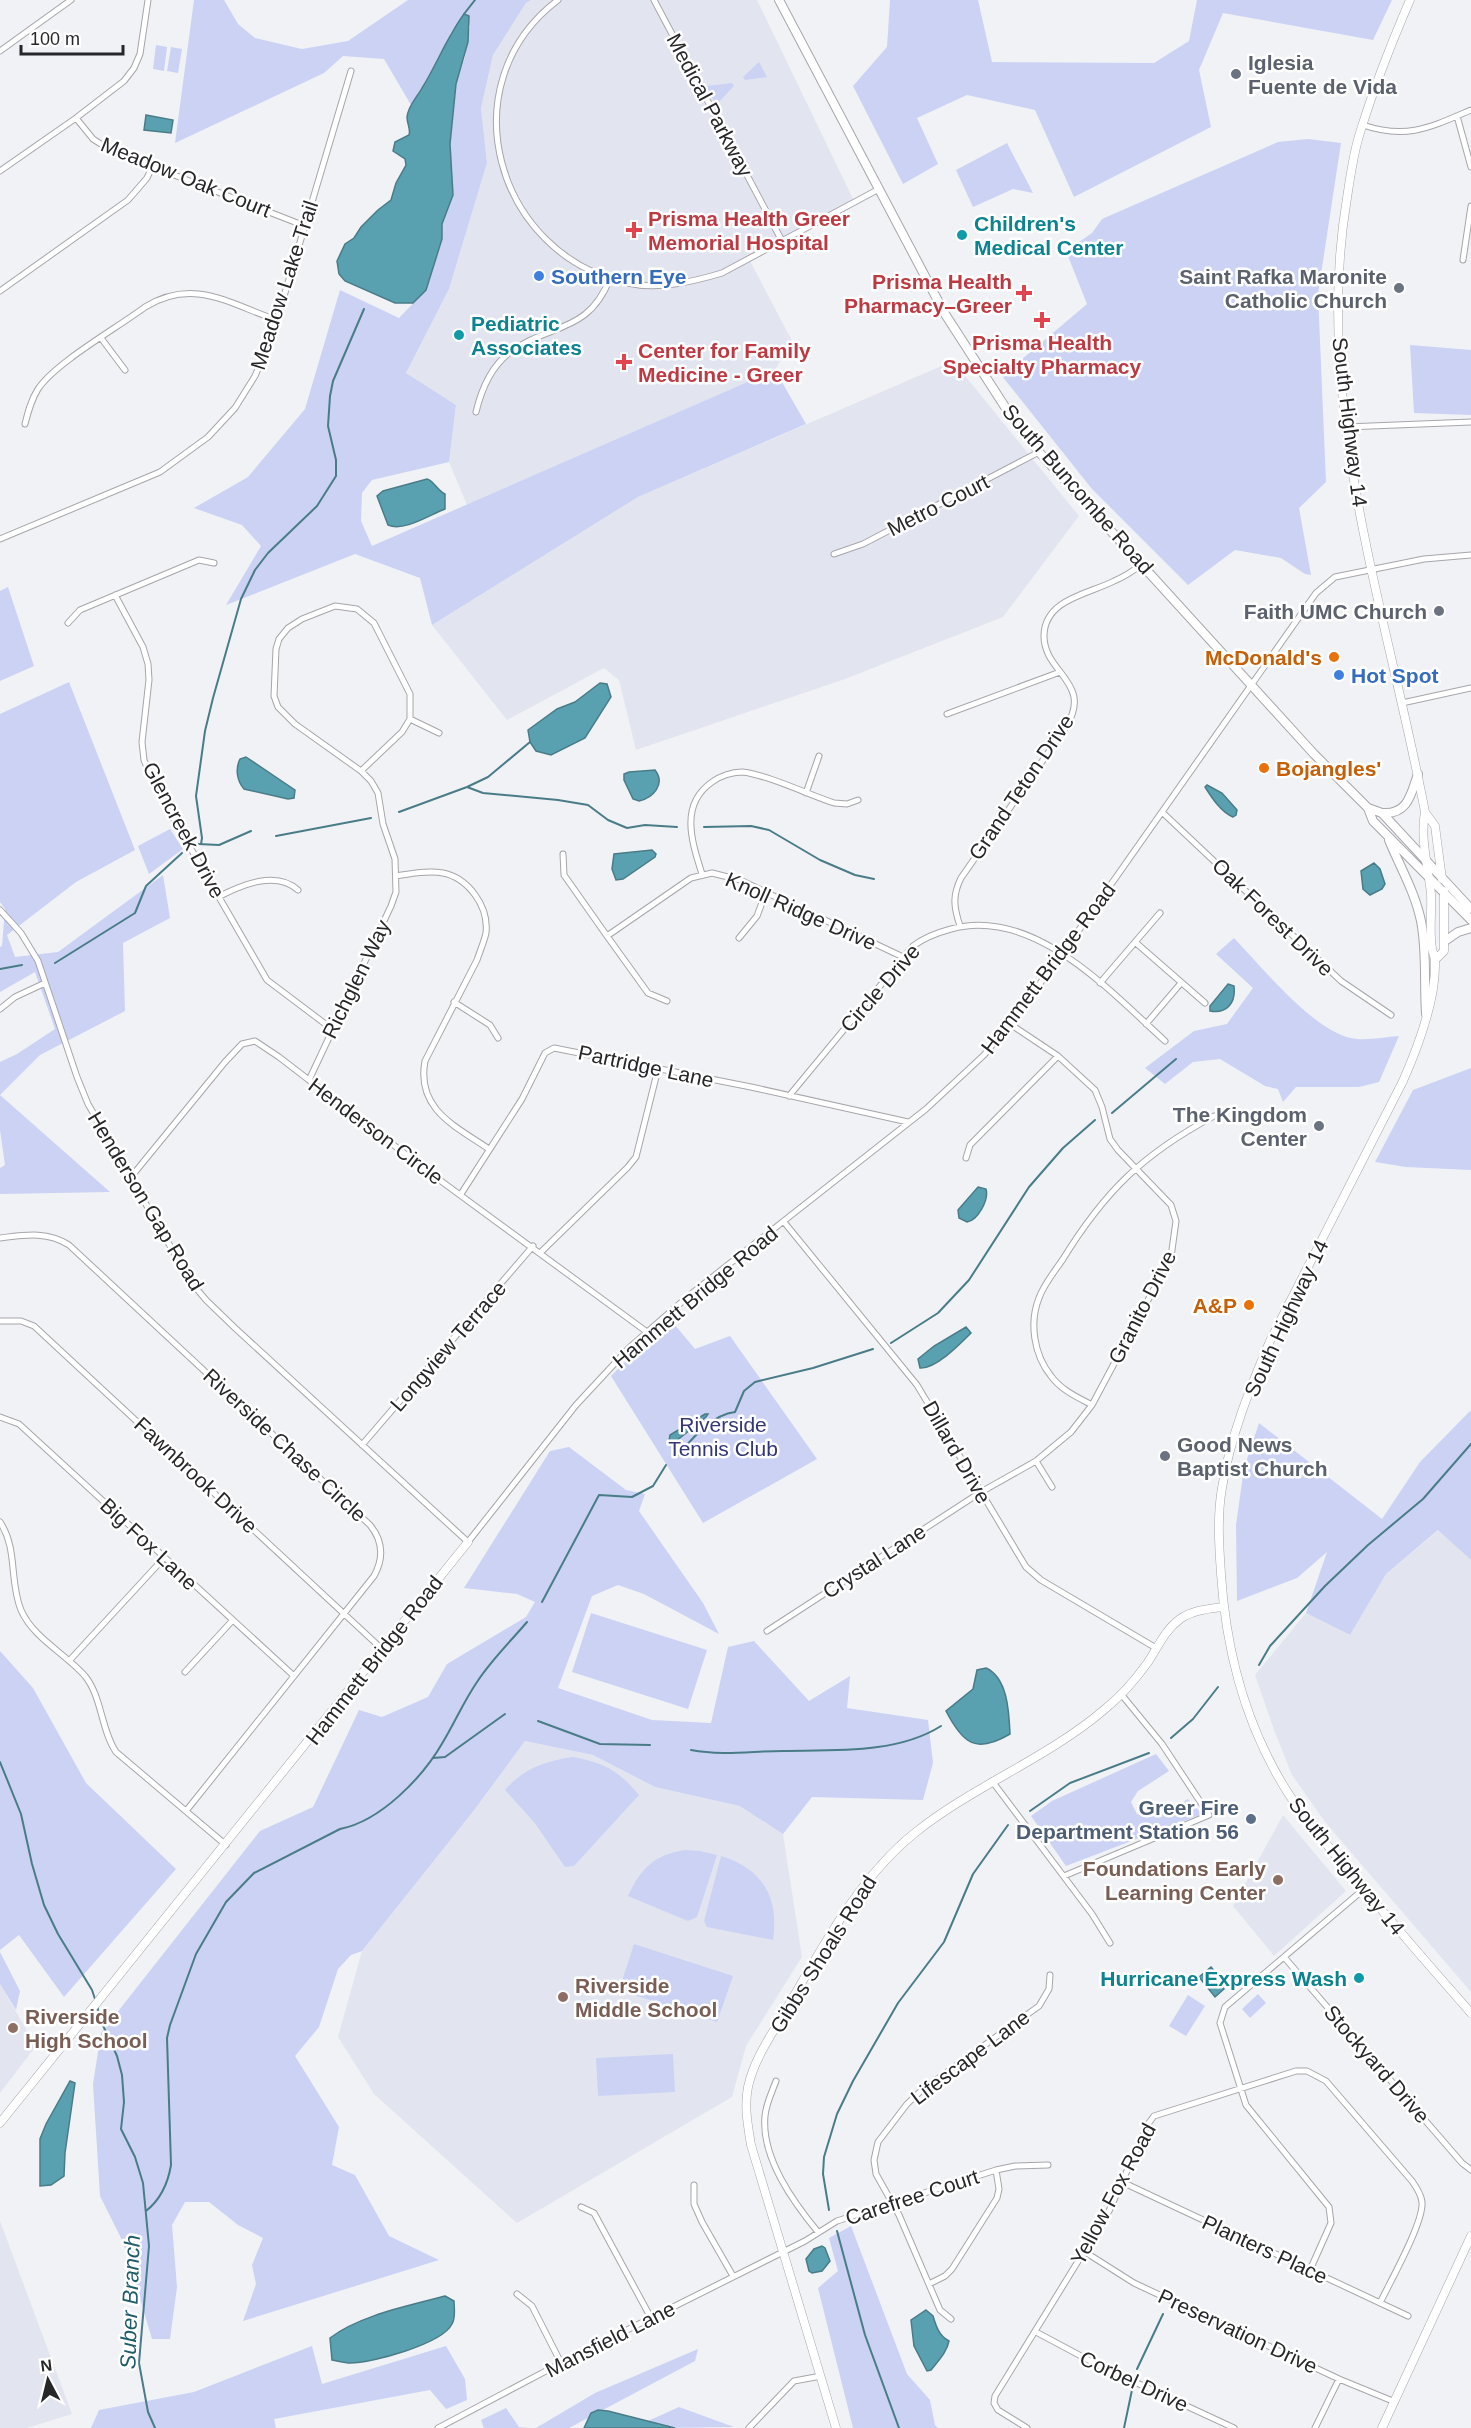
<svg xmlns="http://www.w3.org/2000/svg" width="1471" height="2428" font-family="Helvetica,sans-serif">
	<rect width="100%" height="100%" fill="#f1f2f6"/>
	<path fill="#e2e5f0" d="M531 0H757L855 203 748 257 792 341 775 370 467 505 449 462 456 405 406 373 449 289 487 163 481 108 493 55 526 3Z
		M953 361 1079 516 1003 617 845 679 636 750 619 680 604 668 507 720 432 625 638 497Z
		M1439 1530 1471 1560V1992L1325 1822 1292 1775 1274 1730 1255 1675 1306 1613 1350 1635 1386 1574Z
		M525 1741 593 1755 655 1787 741 1806 783 1834 802 1957 746 2046 732 2097 517 2223 374 2094 338 2037 362 1951 475 1809Z
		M1283 1815 1346 1891 1274 1956 1233 1906Z
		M0 1984 36 2046 0 2093Z
		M0 2221 72 2414 27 2428H0Z"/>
	<path fill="#cbd2f4" d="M194 0H224L238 24 255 38 302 49 348 41 408 0H531L526 3 493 55 481 108 487 163 449 289 406 373 456 405 449 462 372 480 362 493 361 521 372 546 775 370 806 424 638 497 432 625 420 578 355 554 226 605 261 546 242 525 194 508 248 477 305 409 340 290 399 318 426 290 442 239V224L453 195 450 144 456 84 465 57 470 26 464 14 451 32 444 49 411 105 384 59 343 56 324 73 175 143Z
		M890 0H978L992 62 1154 63 1189 41 1197 0H1392L1373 40 1223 13 1199 70 1211 127 1074 197 1035 110 967 95 917 118 938 164 903 184 853 86 887 47Z
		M156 45 167 47 164 71 153 69Z
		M171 47 182 49 178 73 167 71Z
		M759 62 767 77 745 80 743 77Z
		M732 83 734 86 716 105 706 86Z
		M1308 139 1341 143 1318 294 1326 482 1299 508 1311 575 1305 574 1281 558 1235 550 1188 585 1092 489 1002 376 1087 304 1066 251 1092 233 1102 219 1278 142Z
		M1007 143 1033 193 1013 189 973 207 956 170Z
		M1410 345 1471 350V415L1414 413Z
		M8 587 34 666 0 681V591Z
		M69 682 135 850 76 882 7 935 15 957 58 952 163 875 170 918 123 943 125 1011 40 1055 0 1095 110 1192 0 1194V1168L5 1165 0 1130V1062L17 1054 55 1029 35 972 0 992V947L2 946 5 909 0 902V714Z
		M170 829 183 849 149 874 138 846Z
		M1234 938C1261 966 1318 1037 1357 1039 1371 1040 1386 1037 1399 1036L1379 1082 1359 1087H1296L1283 1102 1278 1089 1265 1086 1220 1059 1193 1062 1165 1084 1145 1068 1194 1031 1227 1024 1253 988 1216 954Z
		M1471 1068V1170L1406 1167 1375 1162 1413 1090Z
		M669 1318 695 1349 730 1336 817 1459 703 1523 611 1376Z
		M1471 1410V1560L1438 1530 1386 1574 1350 1635 1306 1613 1327 1552 1297 1578 1237 1601 1236 1525 1244 1468 1259 1423 1382 1519 1420 1462Z
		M569 1447 626 1490 645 1494 639 1511 703 1603 719 1634 644 1594 618 1585 592 1596 558 1688 652 1720 711 1723 728 1647 754 1641 809 1701 850 1676 847 1708 928 1720 933 1763 923 1800 812 1797 783 1834 740 1806 655 1787 593 1755 525 1741 475 1809 362 1951 351 1955 338 1969 319 2027 295 2056 339 2127 332 2165 355 2175 389 2236 439 2260 243 2321 256 2284 252 2265 263 2238 238 2225 209 2202H185L172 2225 177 2287 170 2339H152L123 2242 100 2196 93 2084 101 2033 260 1831 313 1807 359 1710 382 1717 428 1697 447 1664 526 1617 535 1602 517 1594 464 1588 550 1451Z
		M591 1613 707 1650 688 1709 572 1672Z
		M0 1651 33 1688 86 1783 176 1869 64 1997 19 1935 0 1950Z
		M1156 1754 1169 1771 1138 1791 1131 1802 1137 1814C1157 1822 1171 1809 1188 1799L1202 1814 1066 1866 1031 1816 1052 1801Z
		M573 1757C605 1763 619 1771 639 1795L574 1866 565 1867 534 1822 505 1790C524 1768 546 1761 573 1757Z
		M685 1850 700 1851 717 1855 697 1917 688 1921 628 1896C641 1868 654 1855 685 1850Z
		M721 1856C763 1869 779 1897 773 1940L707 1927 704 1921Z
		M634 1944 733 1976 717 2022 619 1990Z
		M0 1952 20 1991 16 2010 0 1984Z
		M1258 1994 1266 2003 1250 2018 1242 2009Z
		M1188 1995 1205 2006 1186 2036 1169 2026Z
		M673 2054 675 2092 598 2096 596 2058Z
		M851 2226 907 2374 930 2400 935 2425 938 2428H853L818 2288 838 2271 829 2238Z
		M312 2346 322 2384 446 2346 465 2379 467 2400 446 2409 430 2390 274 2419 276 2428H91L99 2410 194 2392Z
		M698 2349 695 2361 569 2428H536L595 2393Z
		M679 2407 734 2427 663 2428 648 2421Z
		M506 2408 519 2427 529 2428H484L481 2420Z"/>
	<path fill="#59a1b0" stroke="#4a7c88" stroke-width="1.5" d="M464 14 469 16 468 42 456 84 450 144 453 195 442 224V239L426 290 413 303H395L345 281 339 274 337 261 345 244 354 238 361 227 378 210 391 200 396 183 406 165 405 159 393 151 395 142 409 135C411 129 407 124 407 117 408 106 417 97 422 88 437 64 447 37 464 14Z
		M146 115 173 120 171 133 144 130Z
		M427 479C433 480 437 490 445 494V509C429 515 404 532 388 525L377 496 383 491Z
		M600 683 607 684 611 697 585 738 551 755 536 751 530 742 528 730 557 709 575 702Z
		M246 757 295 790 294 798 288 799 244 789C237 781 235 769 240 759Z
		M655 770C666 784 653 798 639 801L633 799 624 780V774L629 772Z
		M1207 785 1222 793 1237 810 1236 815 1233 817C1221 812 1212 798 1205 787Z
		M652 850 656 854 655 857 623 879 616 880 612 869 614 854Z
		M1374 863 1380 869 1385 884 1382 889 1370 895 1363 889 1361 871Z
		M1228 984 1234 986C1236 1003 1227 1014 1210 1011V1006Z
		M978 1187 986 1189C989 1200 978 1220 967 1222L959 1218 958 1210Z
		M966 1327 971 1333C960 1344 936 1369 920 1368L918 1359 934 1346Z
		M705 1414H708L706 1417 676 1441 671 1443 669 1441 670 1435Z
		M986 1668C1008 1678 1009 1713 1010 1734 976 1754 963 1744 946 1711L973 1689 977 1670Z
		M1211 1967 1217 1974 1214 1978 1224 1989 1215 1997 1199 1977Z
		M70 2081 75 2083 65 2153 64 2176 51 2185 40 2186V2139L46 2124Z
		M822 2246 825 2248 830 2261 822 2271 812 2273 809 2271 806 2259 814 2249Z
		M445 2296 454 2301C454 2308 456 2317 452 2324 442 2344 372 2363 350 2363 345 2363 338 2361 332 2360L330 2338C360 2315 409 2306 445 2296Z
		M926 2310 933 2316C936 2326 939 2336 949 2341 947 2352 938 2361 931 2370L927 2371 914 2346 911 2320Z
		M598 2410 608 2411 675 2428H584L591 2413Z"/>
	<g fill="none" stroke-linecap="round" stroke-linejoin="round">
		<path stroke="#4a7c88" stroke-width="2" d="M464 14 475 0
			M467 787 483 793 558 800 588 805 608 820 627 828 645 825 677 827
			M399 812 467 787 488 777 530 742
			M704 827 751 826 769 830 820 860 855 875 874 879
			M276 836 371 818
			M198 844 219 845 251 831
			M201 844 202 838 196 796 205 731 213 698 241 599 255 570 268 553 317 506 336 476V460L328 426 330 396 333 381 364 309
			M55 963 135 913 146 886 182 853
			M0 969 22 965
			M1112 1113 1176 1059
			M891 1343 938 1313 969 1280 1029 1187 1063 1148 1095 1120
			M678 1455C693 1438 711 1415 735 1412L744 1391 755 1382 813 1368 873 1349
			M542 1602 599 1495 632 1497 653 1486 666 1465
			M1259 1665 1270 1646 1325 1586 1368 1545 1423 1499 1471 1444
			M538 1721 600 1744 650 1745
			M1171 1738 1193 1719 1218 1687
			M691 1750C723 1756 752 1751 783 1751 834 1750 897 1754 941 1726
			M433 1758 445 1757 505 1714
			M0 1762 21 1814 32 1864 44 1905 58 1934 92 1990 95 1999
			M1030 1811 1070 1783 1149 1753
			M97 2005 100 2019 117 2056 122 2075 124 2102 121 2129 135 2157 143 2183 149 2246 139 2363 148 2412 155 2428
			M829 2210 823 2174 824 2157 837 2114 853 2081 898 2003 944 1942 973 1874 1008 1825
			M146 2211C160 2200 168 2183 171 2165L167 2038 170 2025 196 1954 226 1902 254 1873 340 1829C381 1821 423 1777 443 1742 455 1722 464 1701 477 1682 491 1660 511 1641 527 1622
			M837 2231 865 2335 899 2428
			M1137 2369 1163 2314
			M1124 2428 1132 2390"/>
		<g stroke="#a6a6ab" stroke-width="7">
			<path id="street" d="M558 0C447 84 496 255 627 283 658 290 692 282 722 273L879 189
				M654 0 782 241
				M0 51 71 0
				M1457 116 1471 167
				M76 118 93 139 110 150 305 226
				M1363 125C1407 140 1431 127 1471 110
				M0 171 76 118 124 81 134 68 140 54 148 0
				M1463 260 1471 206
				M0 291 128 200 147 178 152 167
				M101 338 125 370
				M476 412C481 391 491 367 509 353 549 323 589 334 610 278
				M25 424C28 412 31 400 38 389 55 363 117 328 145 307 194 277 229 304 277 320
				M1346 427 1471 422
				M0 539 160 472 208 437 235 408 255 376 273 333 351 71
				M834 554 863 544 1039 452
				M115 595 143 647 148 664 149 680 142 742 144 760 150 774 169 811 267 980 332 1029
				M68 623 80 610 199 560 214 563
				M1402 703 1471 688
				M947 714 1060 672
				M410 719 439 733
				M806 793 819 756
				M1162 812 1341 981 1391 1015
				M563 854 564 875 607 936 648 993 667 1001
				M702 874C692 842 679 805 712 782 720 776 732 772 742 772 765 774 810 795 834 803L847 804 858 800
				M396 876C411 874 427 870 443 873 468 878 489 906 486 933 484 942 480 951 477 960L425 1061C416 1109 455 1126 489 1149
				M220 896C242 885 276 870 298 890
				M0 910 21 933 38 961 77 1077 88 1104 191 1282 206 1300 235 1328 468 1542 576 1405 629 1348 691 1294 926 1109 984 1055 1011 1022 1062 954 1316 593 1335 577 1424 559 1471 555
				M960 926C954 908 952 896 961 878L1066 727C1094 682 1043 673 1044 635 1045 599 1089 594 1114 581 1124 577 1133 571 1142 564
				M607 936 691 878 712 873 740 880 903 957
				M739 938 757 916 766 892
				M1135 942 1205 1003
				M1100 983 1160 913
				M454 1002 490 1025 498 1038
				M0 1009 15 997 45 983
				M1146 1024 1181 983
				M309 1080 391 906 396 892 395 859 383 824 378 793 371 781 361 771 295 724 278 707 274 696 276 649 279 639 288 628 302 619 335 606 357 609 374 623 410 694V719L402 732 361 771
				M789 1096 913 946C925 937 936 933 951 929 1033 906 1110 991 1165 1041
				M966 1158 970 1145 1058 1056
				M131 1177 225 1062 242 1044 255 1041 279 1057 426 1170 647 1332
				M461 1194 522 1099 545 1053 554 1048 751 1087 908 1122
				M784 1222 917 1385 1026 1567 1041 1580 1156 1648
				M0 1238C25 1235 47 1231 69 1245L370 1525C383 1541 384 1558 374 1576L186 1811
				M541 1252 627 1168 636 1157 658 1069
				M0 1321H21L34 1326 382 1649
				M1092 1405C1077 1397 1061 1390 1051 1376 1034 1355 1029 1323 1039 1298 1044 1284 1055 1271 1063 1259 1105 1191 1143 1154 1214 1116
				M0 1417 19 1424 294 1676
				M362 1445 533 1246
				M1036 1461 1052 1487
				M0 1522C18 1549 9 1581 21 1610 33 1638 66 1654 85 1676 102 1697 101 1730 116 1752L226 1845
				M767 1631 981 1492 1036 1461 1071 1432 1092 1405 1171 1257 1176 1221 1171 1205 1118 1150 1110 1139 1102 1107 1095 1090 1058 1056 1016 1028 1011 1022
				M69 1661 164 1558
				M185 1672 232 1621
				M992 1781 1092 1914 1110 1943
				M1064 1876 1209 1815 1162 1744 1121 1694
				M1284 1957 1462 2163 1471 2170
				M776 2081C772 2092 766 2104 765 2116 761 2158 794 2203 818 2232
				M1122 2182 1408 2316
				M694 2185V2204L702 2222 733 2276
				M581 2207 594 2213 651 2318
				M1085 2252 1134 2283 1339 2379 1395 2402
				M1310 2270 1331 2223 1329 2207 1246 2105 1220 2023 1225 2007 1364 1889
				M929 2284 945 2276 952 2269 997 2198 999 2189 996 2170
				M517 2294 532 2306 561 2363
				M951 2319 940 2310 899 2215 876 2174 874 2160 878 2142 907 2104 922 2090 1039 2006 1049 1989 1050 1975
				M1036 2332 1096 2364 1234 2428
				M438 2428 561 2363 805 2241 837 2221 996 2170 1015 2166 1048 2165
				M749 2428 794 2381 821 2376
				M1027 2428 998 2410 994 2403 995 2396 1109 2211 1148 2124 1154 2116 1296 2071H1307L1326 2081 1412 2181C1417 2188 1421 2194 1422 2202 1424 2222 1390 2282 1380 2303
				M1315 2428 1339 2379"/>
		</g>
		<g stroke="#a6a6ab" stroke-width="9">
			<path id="secondary" d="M1410 0C1391 44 1373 90 1359 136 1353 156 1350 178 1347 198 1312 403 1387 612 1425 812 1420 839 1428 866 1431 894 1432 912 1429 931 1432 949 1433 953 1435 957 1435 962 1436 1000 1418 1047 1403 1081L1270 1341C1250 1388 1230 1437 1222 1488 1217 1516 1219 1545 1221 1574 1226 1651 1246 1727 1288 1793 1309 1825 1334 1853 1358 1882 1395 1926 1433 1970 1471 2013
				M1425 812 1435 826 1442 879
				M1435 960 1444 951V891
				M0 2123 468 1542
				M836 2428 751 2145C748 2126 744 2107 748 2087 754 2059 772 2034 786 2010 821 1949 860 1876 916 1832 975 1785 1048 1758 1105 1709 1121 1696 1136 1679 1148 1662 1158 1647 1165 1630 1180 1619 1193 1610 1208 1609 1223 1607
				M1382 2428 1471 2236"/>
		</g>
		<g stroke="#a6a6ab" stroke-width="10">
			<path id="primary" d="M779 0 945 314 1007 410 1039 452 1314 754 1368 808 1373 821 1471 920
				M1368 808 1382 813 1471 909
				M1382 813C1408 815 1411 794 1418 774
				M1389 840C1400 867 1415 892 1421 921 1427 951 1424 983 1426 1014
				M1445 941 1458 932 1471 928"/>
		</g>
		<use href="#street" stroke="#fff" stroke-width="5"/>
		<use href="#secondary" stroke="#fff" stroke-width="8"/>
		<use href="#primary" stroke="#fff" stroke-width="8"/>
	</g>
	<g fill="#6b7280" stroke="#fff" stroke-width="2">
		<circle cx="1236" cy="74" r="6"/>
		<circle cx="1399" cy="288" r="6"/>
		<circle cx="1439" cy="611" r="6"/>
		<circle cx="1319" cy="1126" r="6"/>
		<circle cx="1165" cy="1456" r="6"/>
	</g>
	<g fill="#e0444e" stroke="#fff" stroke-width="2">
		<path d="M631 221h6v6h6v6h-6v6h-6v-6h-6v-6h6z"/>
		<path d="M1021 284h6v6h6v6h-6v6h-6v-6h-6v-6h6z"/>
		<path d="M1039 311h6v6h6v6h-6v6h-6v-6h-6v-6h6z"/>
		<path d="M621 353h6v6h6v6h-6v6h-6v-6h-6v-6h6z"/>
	</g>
	<g fill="#0f9aa8" stroke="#fff" stroke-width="2">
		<circle cx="962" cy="235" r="6"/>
		<circle cx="459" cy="335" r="6"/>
		<circle cx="1359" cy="1978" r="6"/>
	</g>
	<g fill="#3f7fe0" stroke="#fff" stroke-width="2">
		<circle cx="539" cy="276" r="6"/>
		<circle cx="1339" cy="675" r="6"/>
	</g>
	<g fill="#e8710a" stroke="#fff" stroke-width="2">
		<circle cx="1334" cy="657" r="6"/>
		<circle cx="1264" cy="768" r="6"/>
		<circle cx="1249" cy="1305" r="6"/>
	</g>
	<circle fill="#5c6f8a" stroke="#fff" stroke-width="2" cx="1251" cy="1819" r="6"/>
	<g fill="#8d6e63" stroke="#fff" stroke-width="2">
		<circle cx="1278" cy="1880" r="6"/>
		<circle cx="563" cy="1997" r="6"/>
		<circle cx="13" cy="2028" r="6"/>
	</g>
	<g text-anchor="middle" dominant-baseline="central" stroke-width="5" stroke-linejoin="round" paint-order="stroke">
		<g font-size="21" font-weight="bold" fill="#5b616d" stroke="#fff" text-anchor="end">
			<text x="1248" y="62" text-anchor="start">Iglesia<tspan x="1248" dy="24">Fuente de Vida</tspan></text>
			<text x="1387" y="276">Saint Rafka Maronite<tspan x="1387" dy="24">Catholic Church</tspan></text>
			<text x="1427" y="611">Faith UMC Church</text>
			<text x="1307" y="1114">The Kingdom<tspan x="1307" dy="24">Center</tspan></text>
			<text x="1177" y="1444" text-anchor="start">Good News<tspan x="1177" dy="24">Baptist Church</tspan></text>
		</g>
		<g font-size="21" fill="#272729" stroke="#fff">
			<text transform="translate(710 105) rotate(62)">Medical Parkway</text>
			<text transform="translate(186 177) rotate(22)">Meadow Oak Court</text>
			<text transform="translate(284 285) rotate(-72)">Meadow Lake Trail</text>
			<text transform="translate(1350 422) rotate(83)">South Highway 14</text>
			<text transform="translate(1078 489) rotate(49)">South Buncombe Road</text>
			<text transform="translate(938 505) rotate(-27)">Metro Court</text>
			<text transform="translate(1021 787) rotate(-56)">Grand Teton Drive</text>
			<text transform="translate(184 830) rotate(62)">Glencreek Drive</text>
			<text transform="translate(801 911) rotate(24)">Knoll Ridge Drive</text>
			<text transform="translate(1273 917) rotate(44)">Oak Forest Drive</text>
			<text transform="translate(1048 968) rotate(-53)">Hammett Bridge Road</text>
			<text transform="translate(356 979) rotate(-64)">Richglen Way</text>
			<text transform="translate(880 988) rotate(-49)">Circle Drive</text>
			<text transform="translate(646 1066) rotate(12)">Partridge Lane</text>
			<text transform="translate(376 1131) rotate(37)">Henderson Circle</text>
			<text transform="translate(146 1201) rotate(59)">Henderson Gap Road</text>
			<text transform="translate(695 1297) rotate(-40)">Hammett Bridge Road</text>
			<text transform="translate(1142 1307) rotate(-63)">Granito Drive</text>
			<text transform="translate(1286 1318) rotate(-65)">South Highway 14</text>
			<text transform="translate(448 1346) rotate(-49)">Longview Terrace</text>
			<text transform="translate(285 1445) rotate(43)">Riverside Chase Circle</text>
			<text transform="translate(957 1452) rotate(60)">Dillard Drive</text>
			<text transform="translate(196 1475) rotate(43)">Fawnbrook Drive</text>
			<text transform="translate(149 1544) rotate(43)">Big Fox Lane</text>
			<text transform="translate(874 1561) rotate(-33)">Crystal Lane</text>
			<text transform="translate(374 1660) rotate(-52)">Hammett Bridge Road</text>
			<text transform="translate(1347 1866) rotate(51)">South Highway 14</text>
			<text transform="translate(823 1954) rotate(-58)">Gibbs Shoals Road</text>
			<text transform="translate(970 2057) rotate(-37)">Lifescape Lane</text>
			<text transform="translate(1377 2064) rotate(49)">Stockyard Drive</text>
			<text transform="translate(1113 2194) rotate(-62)">Yellow Fox Road</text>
			<text transform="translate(912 2197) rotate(-18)">Carefree Court</text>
			<text transform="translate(1265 2249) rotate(25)">Planters Place</text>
			<text transform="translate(1238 2331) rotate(25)">Preservation Drive</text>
			<text transform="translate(610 2339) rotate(-27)">Mansfield Lane</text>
			<text transform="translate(1134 2381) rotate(25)">Corbel Drive</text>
		</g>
		<g font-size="21" font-weight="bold" fill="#be3a42" stroke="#fff" text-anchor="start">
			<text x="648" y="218">Prisma Health Greer<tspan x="648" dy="24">Memorial Hospital</tspan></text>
			<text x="1012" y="281" text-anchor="end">Prisma Health<tspan x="1012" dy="24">Pharmacy–Greer</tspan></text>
			<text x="1042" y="342" text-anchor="middle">Prisma Health<tspan x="1042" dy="24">Specialty Pharmacy</tspan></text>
			<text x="638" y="350">Center for Family<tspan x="638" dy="24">Medicine - Greer</tspan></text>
		</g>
		<g font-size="21" font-weight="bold" fill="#0d838f" stroke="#fff" text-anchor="start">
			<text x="974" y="223">Children's<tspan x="974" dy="24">Medical Center</tspan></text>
			<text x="471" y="323">Pediatric<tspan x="471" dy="24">Associates</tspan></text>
			<text x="1347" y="1978" text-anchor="end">Hurricane Express Wash</text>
		</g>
		<g font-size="21" font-weight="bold" fill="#366cbe" stroke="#fff" text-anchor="start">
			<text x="551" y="276">Southern Eye</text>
			<text x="1351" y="675">Hot Spot</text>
		</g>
		<g font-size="21" font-weight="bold" fill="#c56008" stroke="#fff" text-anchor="end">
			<text x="1322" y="657">McDonald's</text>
			<text x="1276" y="768" text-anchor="start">Bojangles'</text>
			<text x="1237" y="1305">A&amp;P</text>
		</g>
		<g font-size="21" fill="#323776" stroke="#fff">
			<text x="723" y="1424">Riverside<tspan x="723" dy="24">Tennis Club</tspan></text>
		</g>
		<g font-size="21" font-weight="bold" fill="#4e5e75" stroke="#fff" text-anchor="end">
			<text x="1239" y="1807">Greer Fire<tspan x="1239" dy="24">Department Station 56</tspan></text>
		</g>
		<g font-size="21" font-weight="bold" fill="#785e54" stroke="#fff" text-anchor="start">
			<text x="1266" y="1868" text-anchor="end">Foundations Early<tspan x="1266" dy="24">Learning Center</tspan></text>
			<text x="575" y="1985">Riverside<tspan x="575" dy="24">Middle School</tspan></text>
			<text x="25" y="2016">Riverside<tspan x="25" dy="24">High School</tspan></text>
		</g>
		<g font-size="22" font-style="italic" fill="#205c68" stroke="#fff">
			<text transform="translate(130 2302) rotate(-88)">Suber Branch</text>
		</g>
	</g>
	<g transform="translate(48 2380) rotate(353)" stroke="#ffffff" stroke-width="4.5" paint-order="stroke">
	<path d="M0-4.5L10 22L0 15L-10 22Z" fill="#272729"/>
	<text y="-9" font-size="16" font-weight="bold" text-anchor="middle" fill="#272729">N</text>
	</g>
	<path d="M21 45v9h102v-9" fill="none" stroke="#272729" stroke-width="3"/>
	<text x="30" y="45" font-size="18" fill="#272729" stroke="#ffffff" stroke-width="4.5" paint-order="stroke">100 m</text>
</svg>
